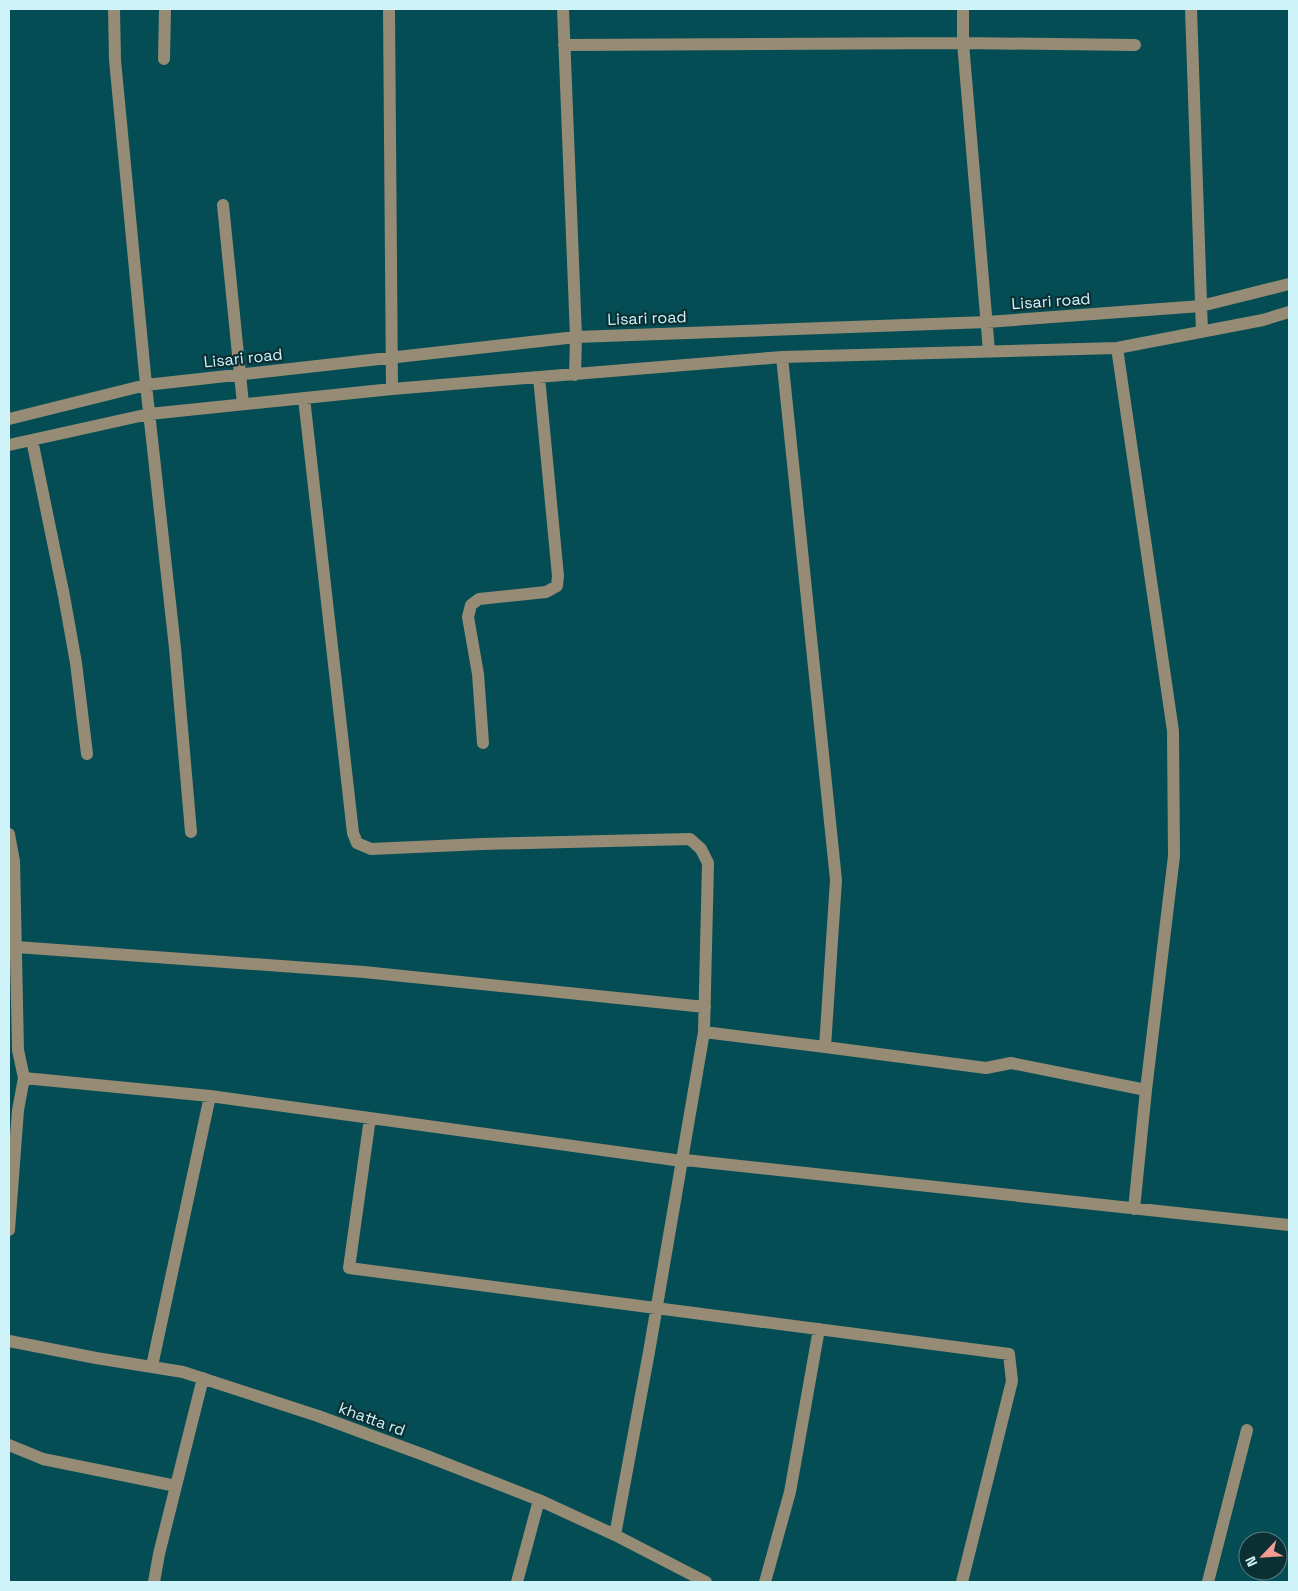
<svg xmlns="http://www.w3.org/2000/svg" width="1298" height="1591" font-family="'Space Grotesk',sans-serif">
	<rect width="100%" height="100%" fill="#044d54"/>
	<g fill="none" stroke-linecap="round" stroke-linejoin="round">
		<path stroke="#968b74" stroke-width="12" d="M114 9 115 60 146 385 175 648 191 832
			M389 9 392 389
			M563 9 576 337 575 375
			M963 9V43L989 351
			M1191 9 1202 332
			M564 45 963 43 1135 45
			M164 59 165 9
			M223 205 243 404
			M1117 348 1173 731 1174 856 1146 1090 1134 1209
			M304 398 353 833 357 843 371 849 482 844 690 839 701 849 708 863 704 1032
			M9 419 146 385 576 337 987 322 1201 306 1289 284
			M32 440 64 596 76 663 87 754
			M9 445 149 414 392 389 782 357 1117 348 1263 320 1289 312
			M483 743 478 674 468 617 471 605 479 599 546 592 557 586 558 576 539 377
			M9 834 14 861 18 1050 24 1078 18 1110 9 1230
			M16 947 364 972 705 1007
			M825 1047 986 1068 1011 1063 1146 1090
			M24 1078 210 1096 682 1161 685 1160 1289 1225
			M370 1118 349 1268 1009 1354 1012 1381 962 1582
			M9 1341 96 1358 183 1372 318 1416 424 1455 539 1500 615 1535 706 1582
			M152 1366 210 1096
			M9 1445 43 1459 176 1486
			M615 1535 649 1352 704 1032 825 1047 836 880 782 357
			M154 1582 159 1554 203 1378
			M517 1582 539 1500
			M765 1582 790 1492 819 1329
			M1208 1582 1247 1430"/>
	</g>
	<g text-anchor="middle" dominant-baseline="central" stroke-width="4.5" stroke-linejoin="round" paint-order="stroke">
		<g font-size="16" fill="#cef4fa" stroke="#0c2f34">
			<text transform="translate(1051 301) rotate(-4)">Lisari road</text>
			<text transform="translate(647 318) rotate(-2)">Lisari road</text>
			<text transform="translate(243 358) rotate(-6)">Lisari road</text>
			<text transform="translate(372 1419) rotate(20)">khatta rd</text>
		</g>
	</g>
	<rect width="1298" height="1591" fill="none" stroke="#cef4fa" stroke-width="20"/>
	<g transform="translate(1263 1556) rotate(245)"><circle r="24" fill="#0c2f34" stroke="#5a7e83"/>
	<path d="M0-4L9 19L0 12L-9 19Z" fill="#f59c92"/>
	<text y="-8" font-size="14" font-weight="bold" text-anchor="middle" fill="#cef4fa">N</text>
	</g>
</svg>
